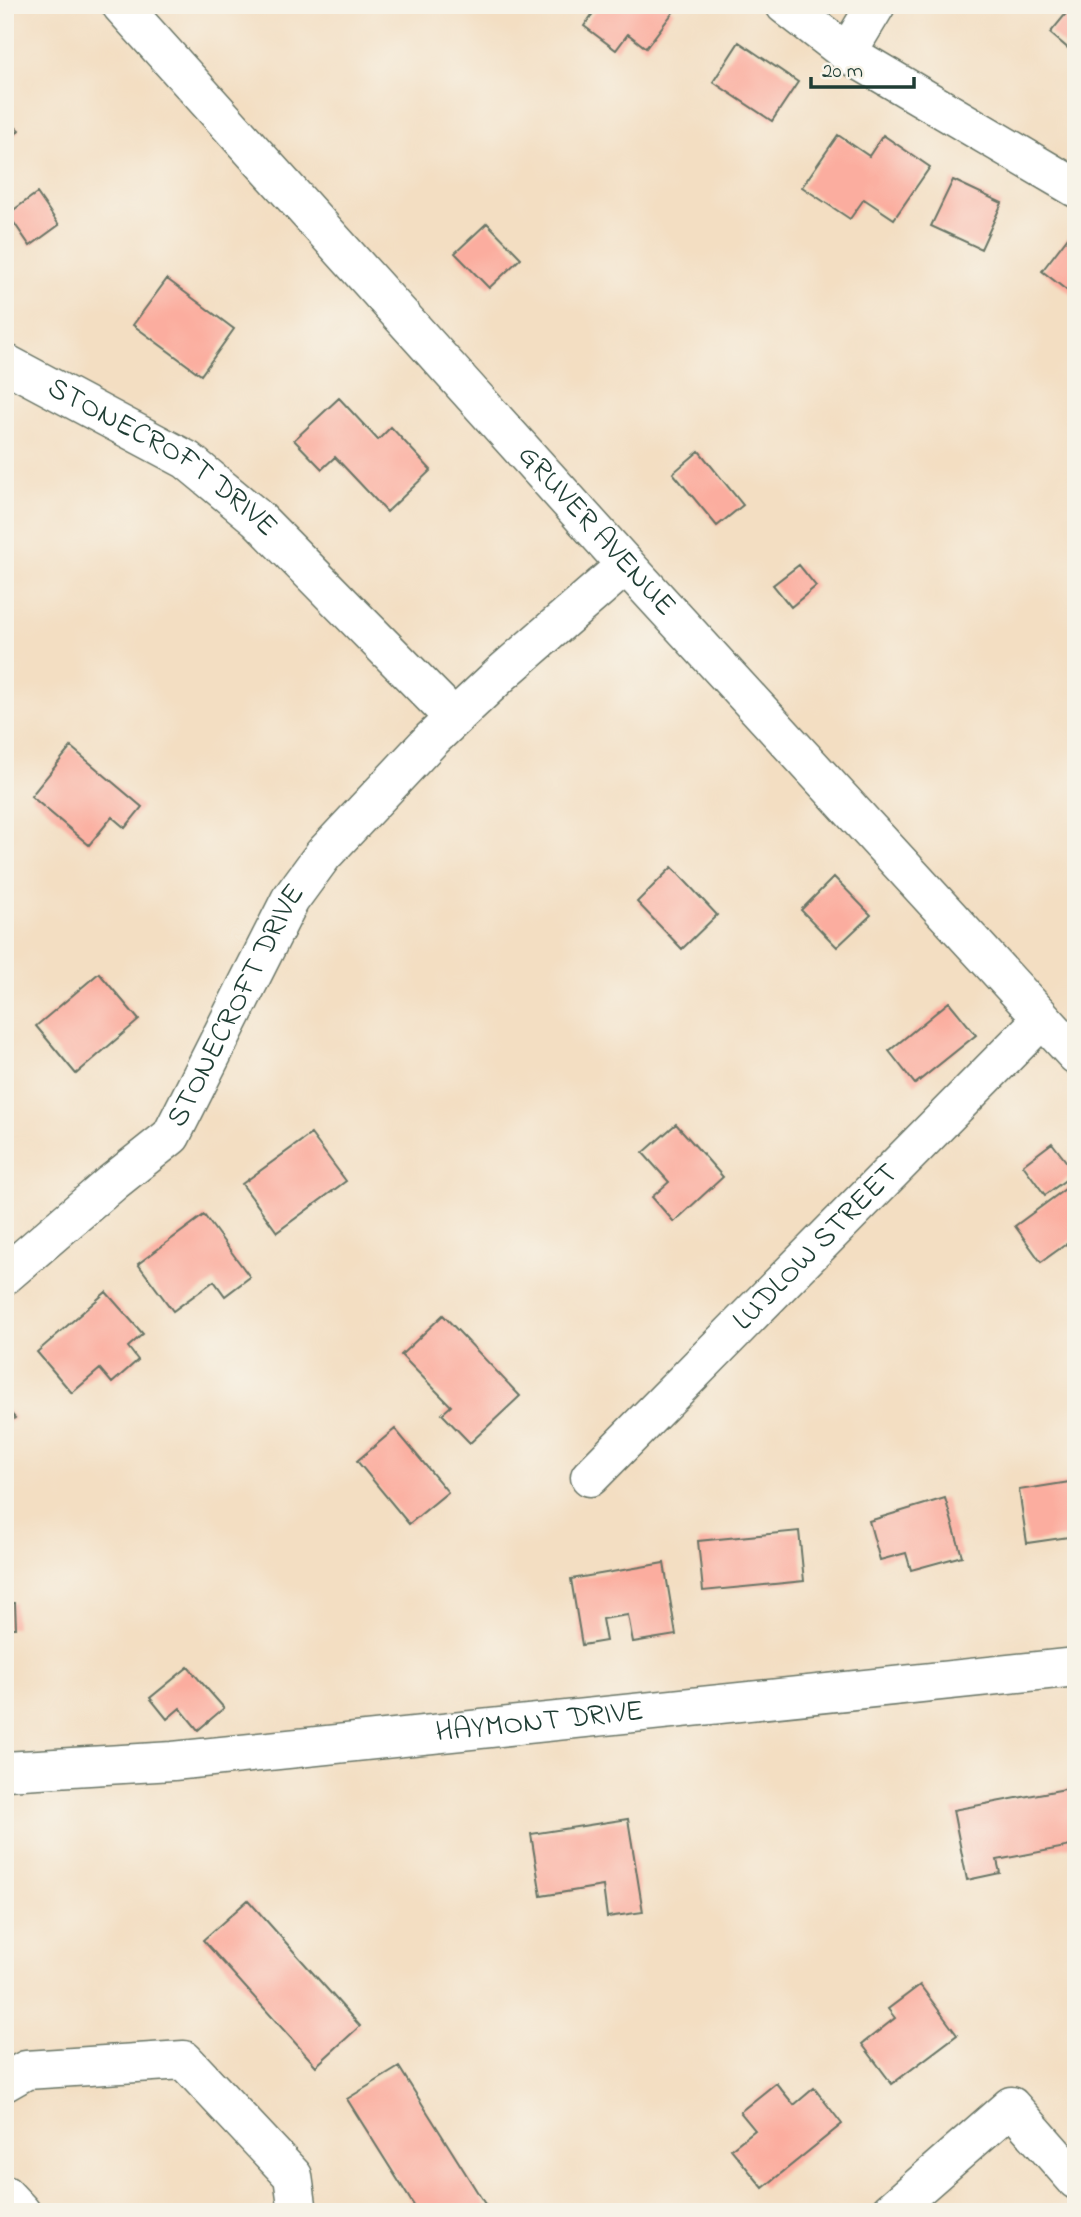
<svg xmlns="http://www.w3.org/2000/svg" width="1081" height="2217" font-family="'Indie Flower',sans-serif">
	<rect width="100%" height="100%" fill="#f7f3e8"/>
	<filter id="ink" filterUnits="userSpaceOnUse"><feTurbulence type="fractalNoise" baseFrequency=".0143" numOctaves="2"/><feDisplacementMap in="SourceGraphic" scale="14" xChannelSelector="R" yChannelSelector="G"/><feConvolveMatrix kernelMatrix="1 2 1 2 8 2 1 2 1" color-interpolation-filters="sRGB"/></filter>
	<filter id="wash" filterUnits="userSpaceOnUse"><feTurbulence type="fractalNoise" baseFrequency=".00686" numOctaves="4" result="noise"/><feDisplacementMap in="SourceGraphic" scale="28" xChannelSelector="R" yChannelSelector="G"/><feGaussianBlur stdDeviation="1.57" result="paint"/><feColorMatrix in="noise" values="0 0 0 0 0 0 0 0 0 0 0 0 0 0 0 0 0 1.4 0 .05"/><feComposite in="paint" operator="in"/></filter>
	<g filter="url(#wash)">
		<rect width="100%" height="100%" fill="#f3dec2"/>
		<g id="blocks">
			<path fill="#fbad9f" d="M225 5H242L235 13Z
				M599 5H666L674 11 646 48 628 34 616 50 584 26Z
				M1073 5H1076V55L1050 33Z
				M739 42 798 82 772 121 713 82Z
				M5 118 19 130 5 147Z
				M838 135 869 156 883 135 930 167 894 219 864 199 850 219 802 187Z
				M953 180 1002 203 981 249 931 226Z
				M37 193 59 225 30 246 8 214Z
				M487 223 521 258 489 288 455 253Z
				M1071 233 1076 236 1074 296 1042 271Z
				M167 279 234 329 201 375 133 325Z
				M339 398 378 440 391 427 431 470 387 512 335 457 322 469 294 440Z
				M699 451 743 505 717 526 673 473Z
				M799 565 816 586 791 607 773 585Z
				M71 747 142 807 125 828 112 817 89 845 31 796Z
				M672 867 717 915 682 949 637 902Z
				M834 877 871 915 837 947 801 910Z
				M99 973 139 1020 76 1074 36 1026Z
				M949 1002 976 1035 915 1084 889 1051Z
				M676 1124 723 1177 674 1222 652 1197 669 1182 643 1153Z
				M311 1134 346 1181 277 1232 242 1184Z
				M1052 1143 1075 1173 1045 1195 1023 1165Z
				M1076 1181V1237L1041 1262 1015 1226Z
				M204 1215 250 1277 225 1296 214 1281 173 1311 138 1264Z
				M106 1292 143 1334 128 1347 138 1360 112 1383 100 1369 72 1393 37 1352Z
				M443 1315 520 1396 470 1443 442 1414 451 1406 401 1355Z
				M5 1407 15 1418 5 1426Z
				M395 1429 448 1492 409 1524 357 1461Z
				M1076 1481V1536L1027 1543 1019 1490Z
				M945 1498 962 1556 911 1570 906 1553 880 1560 869 1521Z
				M799 1531 804 1581 703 1591 698 1541Z
				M664 1563 676 1635 633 1642 628 1615 602 1619 606 1641 582 1645 571 1579Z
				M5 1603H15L16 1628H5Z
				M188 1667 224 1708 198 1730 180 1708 167 1719 150 1698Z
				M1076 1787V1845L997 1860 1000 1873 967 1880 953 1810Z
				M628 1819 643 1912 607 1917 603 1886 541 1896 531 1834Z
				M248 1900 360 2026 316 2066 203 1940Z
				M920 1985 957 2035 892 2084 862 2044 895 2018 888 2009Z
				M399 2067 488 2209 484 2212H418L347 2099Z
				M776 2083 794 2105 814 2088 842 2124 763 2188 731 2149 755 2130 740 2112Z"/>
		</g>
	</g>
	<g filter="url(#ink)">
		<use href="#blocks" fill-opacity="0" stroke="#697566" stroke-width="2"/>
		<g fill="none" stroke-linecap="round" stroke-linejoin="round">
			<g stroke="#697566" stroke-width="41">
				<g id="street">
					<path id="s1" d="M121 5 626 565 1076 1055"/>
					<path d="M785 5 847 53 1076 188"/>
					<path d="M847 53 876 5"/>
					<path id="s2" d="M5 363 187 460 257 518 454 718"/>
					<path id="s3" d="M5 1275 112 1183 171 1136 290 900 323 855 431 740 502 673 626 565"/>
					<path id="s4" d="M590 1477 1042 1019"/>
					<path id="s5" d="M5 1771 173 1761 1076 1667"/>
					<path d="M5 2082 26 2070 184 2060 293 2176 298 2212"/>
					<path d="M5 2195 21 2212"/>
					<path d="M890 2212 1011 2106 1076 2180"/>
				</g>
			</g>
			<use href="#street" stroke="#fff" stroke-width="38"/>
		</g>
	</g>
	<g text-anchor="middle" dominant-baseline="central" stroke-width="5" stroke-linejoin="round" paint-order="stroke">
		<g font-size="30" fill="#1f3d34" stroke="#f7f3e8">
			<text stroke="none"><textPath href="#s2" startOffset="184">STONECROFT DRIVE</textPath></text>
			<text stroke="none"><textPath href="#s1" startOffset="709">GRUVER AVENUE</textPath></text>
			<text stroke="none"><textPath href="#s3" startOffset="362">STONECROFT DRIVE</textPath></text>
			<text stroke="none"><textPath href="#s4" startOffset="322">LUDLOW STREET</textPath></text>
			<text stroke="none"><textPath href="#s5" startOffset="537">HAYMONT DRIVE</textPath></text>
		</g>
	</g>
	<rect width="1081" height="2217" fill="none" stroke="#f7f3e8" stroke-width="28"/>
	<path d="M811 77v10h103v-10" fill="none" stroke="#1f3d34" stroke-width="3.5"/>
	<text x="822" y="77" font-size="21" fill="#1f3d34" stroke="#f7f3e8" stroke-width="5" paint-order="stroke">20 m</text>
</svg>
